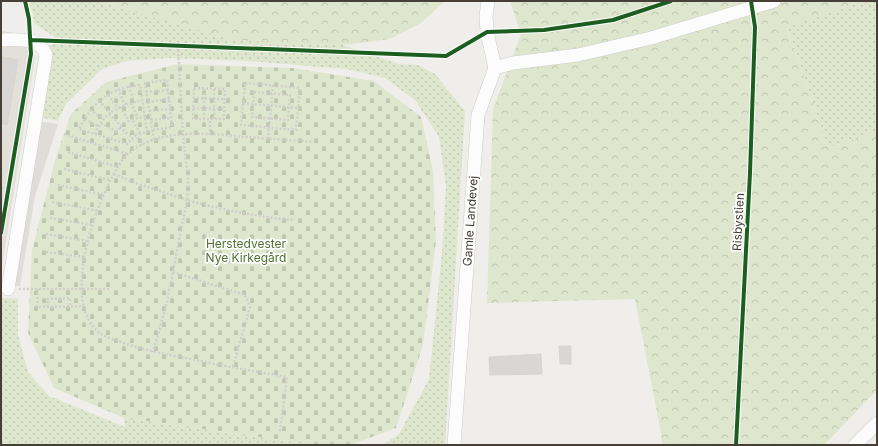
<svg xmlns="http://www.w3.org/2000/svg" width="878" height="446" font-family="Inter,sans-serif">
	<defs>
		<pattern id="grass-dots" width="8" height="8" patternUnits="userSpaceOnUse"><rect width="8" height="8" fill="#dee7cd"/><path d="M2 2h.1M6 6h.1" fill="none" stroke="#c0c7b1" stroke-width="1.8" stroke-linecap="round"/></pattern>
		<pattern id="forest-crowns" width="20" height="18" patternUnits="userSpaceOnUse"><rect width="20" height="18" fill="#dee7cd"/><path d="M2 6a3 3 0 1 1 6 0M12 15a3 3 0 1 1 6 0" fill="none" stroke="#c0c7b1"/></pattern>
		<pattern id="cemetery-stones" width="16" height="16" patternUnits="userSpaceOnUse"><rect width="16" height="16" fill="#dee7cd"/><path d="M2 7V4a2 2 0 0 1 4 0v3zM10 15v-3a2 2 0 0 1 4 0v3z" fill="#c0c7b1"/></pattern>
	</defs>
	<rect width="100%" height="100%" fill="#f0eeea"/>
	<path fill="#e3dfd9" d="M1 30 16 34 35 57 1 273Z"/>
	<path fill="url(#grass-dots)" d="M29 1H102L141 14 279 44 343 45 399 64 418 65 435 74 465 111 445 445H382L399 434 429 379 442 253 446 187 439 137 415 100 385 78 346 69 249 61 169 58 127 61 102 69 66 104 58 121 39 117 48 47 56 38 35 24Z
		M862 1H877V131L828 148 787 27Z
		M1 298 18 299V335L28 372 49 396 125 427 124 418 313 445H1Z"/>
	<path fill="url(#forest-crowns)" d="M102 1H445L421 23 390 39 343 45 279 44 229 39 141 14Z
		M510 1H862L787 27 828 148 877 131V390L824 445H662L661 433 635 299 487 303 493 109 521 34Z"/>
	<path fill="url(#cemetery-stones)" d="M178 64 292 68 374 81 421 117 433 171 436 241 423 345 396 428 350 445H313L124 418 54 388 28 333 32 250 56 157 71 114 106 82Z"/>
	<path fill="#dfddda" d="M29 120 58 124 35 196 20 286H3Z"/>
	<path fill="#d9d7d3" stroke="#d8d5d0" d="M2 57 18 60 7 125 1 123Z
		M559 346H571V364H560Z
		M541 354 542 374 490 375 489 357Z"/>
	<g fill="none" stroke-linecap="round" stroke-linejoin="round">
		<g stroke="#ceccc8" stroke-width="14">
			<path id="minor" d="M1 40C18 40 40 36 46 55L8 289
				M495 68 513 63 578 55 651 38 774 1
				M454 445 478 115 495 68 487 32 486 16 488 1
				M855 445 877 423"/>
		</g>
		<path stroke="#d1cecc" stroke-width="2.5" stroke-dasharray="2 2" stroke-linecap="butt" d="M178 46 183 134 188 178 187 200C223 210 258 217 295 220
			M245 83 300 88 296 130 241 125Z
			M129 86 134 102
			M194 88 225 89 224 119H193Z
			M118 89 125 105
			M146 92 168 90
			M254 92 290 95 288 120 252 117Z
			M108 95 118 108
			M193 98 224 99
			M99 101 111 113
			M148 102 169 99
			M131 103 138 118
			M243 103 298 108
			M120 107 129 121
			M193 108 224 109
			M90 110 104 119
			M149 111 170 109
			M109 114 121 126
			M85 119 98 126
			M204 119V88
			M214 119V88
			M151 120 171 118
			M101 123 116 131
			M120 127 132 138
			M153 130 172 127 167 80 145 83 154 140
			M140 133 132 119 145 117
			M64 134 128 154
			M95 134C102 114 122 103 142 101
			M136 135 127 144 79 129C94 101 108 89 140 85L147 132 136 135 143 145
			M210 135V119
			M111 139 121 126 132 119
			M268 139 273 85
			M68 152 118 167
			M64 169 110 180
			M114 174 136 183 187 200 167 302 153 352
			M58 185 104 195
			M1 188 9 189
			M52 202 99 211
			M50 218 93 225
			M46 234 87 241
			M46 252 84 257
			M173 272 245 295 250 307 233 367
			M19 289H111
			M38 289 37 307 84 306
			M48 307 47 299 70 298V306
			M280 431 287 377C258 372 229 367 201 361 175 356 149 352 124 343 115 340 104 337 97 331 77 312 81 277 85 253 89 230 111 166 130 152 162 127 209 134 247 137 270 139 293 140 316 142"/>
		<use href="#minor" stroke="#fdfcfc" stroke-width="13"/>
		<g stroke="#fff" stroke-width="6">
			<path id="cycleway" d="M31 40 446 56 487 32 544 30 613 20 671 1
				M1 233 31 54 29 19 25 1
				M736 445 750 173 755 27 751 1"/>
		</g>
		<use href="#cycleway" stroke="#1b5e20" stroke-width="4"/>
	</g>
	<g text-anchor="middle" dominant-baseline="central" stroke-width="3.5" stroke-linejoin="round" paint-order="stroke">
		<g font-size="12" fill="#453f38" stroke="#fff">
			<text transform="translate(470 221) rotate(-86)">Gamle Landevej</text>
			<text transform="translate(738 222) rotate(-87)">Risbystien</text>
		</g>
		<g font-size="12" fill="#4c7131" stroke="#fff">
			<text x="246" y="243">Herstedvester<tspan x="246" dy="14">Nye Kirkegård</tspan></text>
		</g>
	</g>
	<rect width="878" height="446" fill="none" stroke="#453f38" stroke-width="4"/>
</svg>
